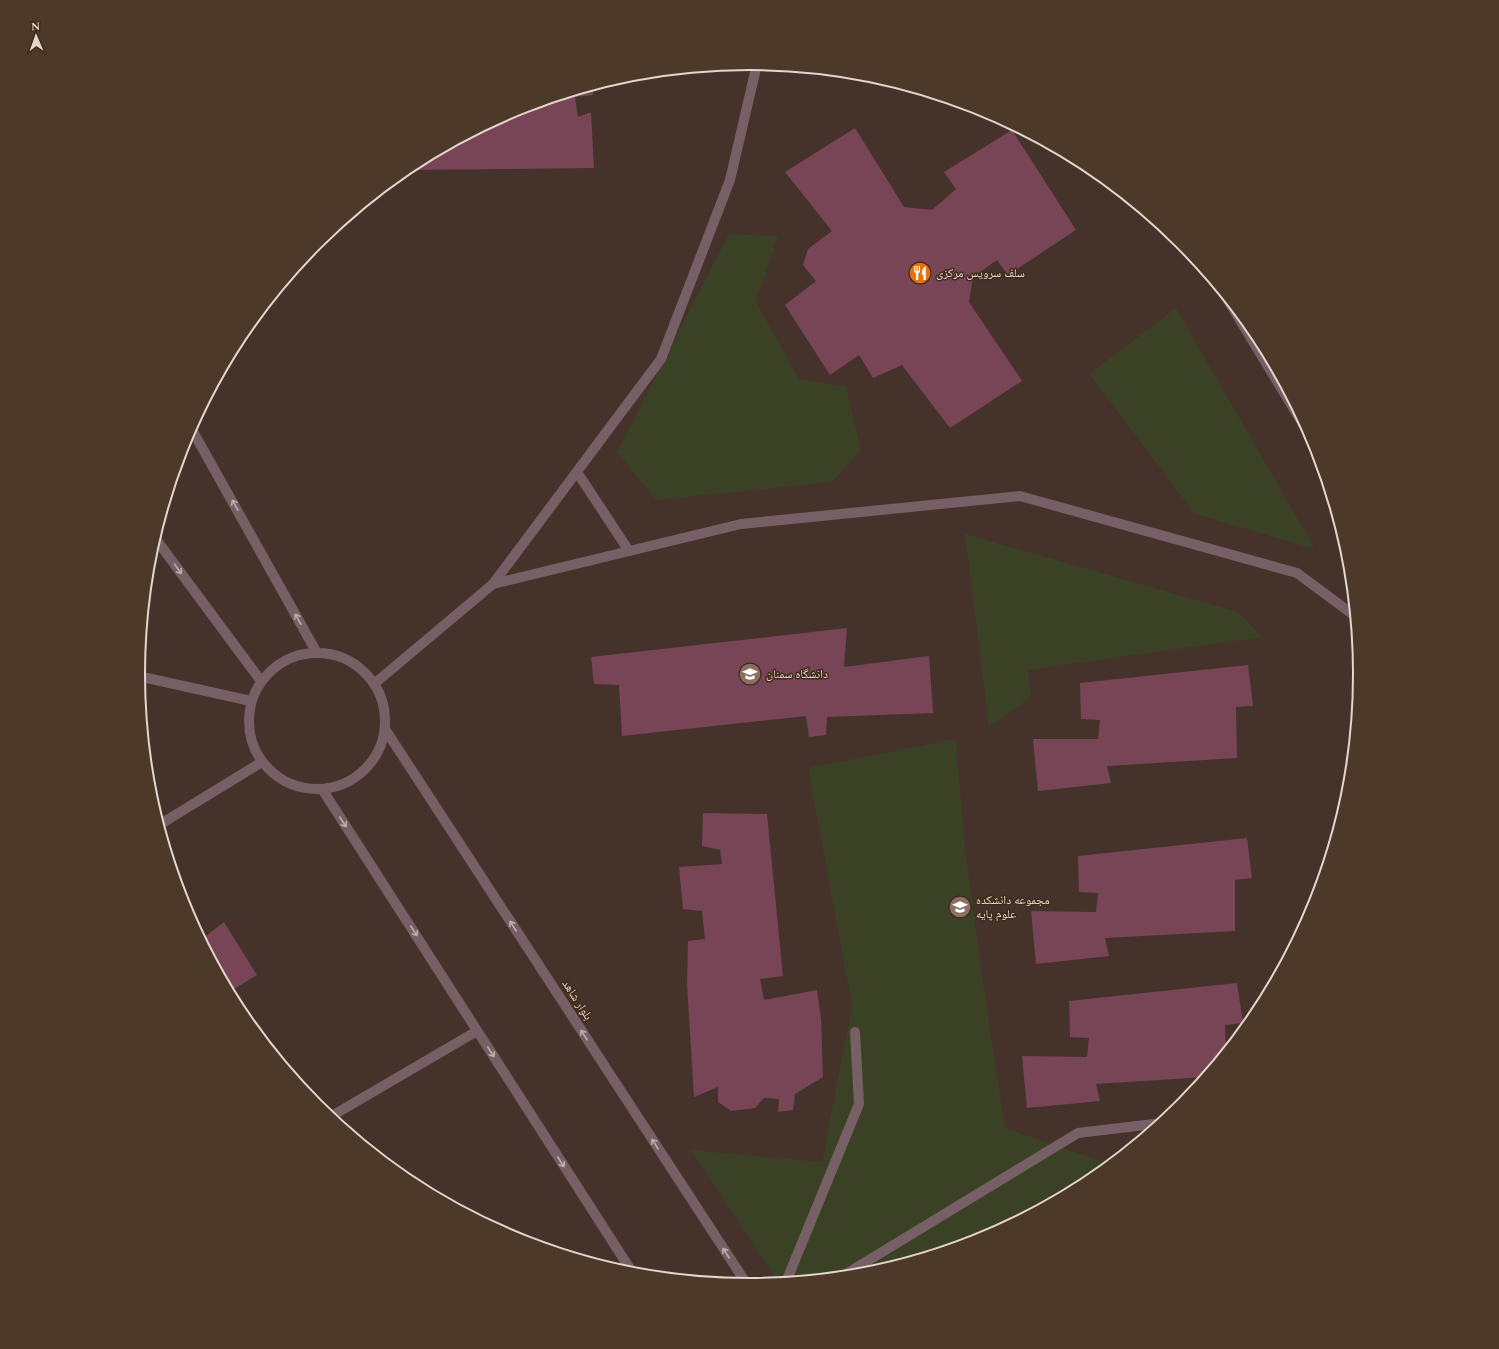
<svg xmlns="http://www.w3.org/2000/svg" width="1499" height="1349" font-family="Spectral,'Noto Naskh Arabic',serif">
	<rect width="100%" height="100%" fill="#402b1b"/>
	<path fill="#45332b" d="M139 674a610 610 0 1 1 1220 0a610 610 0 1 1-1220 0Z"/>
	<path fill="#3b4124" d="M729 234 778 236 756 302 799 379 846 387 861 450 832 482 656 500 617 452Z
		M1176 308 1315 549 1195 514 1089 374Z
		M965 534 1238 612 1262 637 1028 670 1031 697 989 727Z
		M956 739 965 850 983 983 1005 1128 1104 1162 1107 1169 1089 1183 983 1240 869 1274 779 1283 691 1150 822 1162 852 1006 808 768Z"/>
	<path fill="#774556" d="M592 86 593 95 575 97 578 117 591 112 594 168 405 170 410 166 516 109Z
		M855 128 904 207 932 210 956 189 944 172 1012 130 1076 230 1008 275 997 260 973 277 969 302 1022 381 950 428 902 365 873 378 859 355 830 375 785 305 816 281 803 265 808 249 832 231 785 172Z
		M847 628 844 667 929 656 933 713 827 717 826 735 809 737 806 716 622 736 619 685 594 684 591 657Z
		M1248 665 1253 706 1236 707 1237 758 1107 766 1111 783 1038 791 1033 739H1098L1100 720 1081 719 1080 683Z
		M703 813 767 814 783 976 760 979 764 1000 817 990 821 1019 823 1077 795 1094 793 1110 778 1112 779 1099 764 1098 755 1108 731 1111 718 1102V1087L694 1097 687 984 688 941 705 939 702 911 683 909 679 867 722 864 720 850 702 846Z
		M1247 838 1252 878 1235 880V931L1105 938 1109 956 1036 964 1031 911 1096 912 1098 893 1079 892 1078 856Z
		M224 922 257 975 229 992 201 940Z
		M1237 983 1243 1023 1225 1025 1226 1054 1206 1077 1096 1084 1100 1101 1027 1108 1022 1056 1087 1057 1089 1038 1070 1037 1069 1001Z"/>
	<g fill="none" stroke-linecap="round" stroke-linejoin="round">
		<path stroke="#775f66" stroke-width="10" d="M1223 292 1315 444
			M191 428 317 653
			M577 472 629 551
			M155 538 261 681
			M493 584 661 359 730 180 757 64
			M249 721a68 68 0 1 1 136 0a68 68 0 1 1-136 0Z
			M138 676 251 701
			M374 684 493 584 741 524 1020 496 1297 573 1355 616
			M385 729 748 1286
			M322 789 634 1275
			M159 825 262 762
			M330 1117 477 1031
			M841 1277 1078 1133 1162 1123
			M786 1282 859 1104 855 1032"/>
	</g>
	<defs><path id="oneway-shaft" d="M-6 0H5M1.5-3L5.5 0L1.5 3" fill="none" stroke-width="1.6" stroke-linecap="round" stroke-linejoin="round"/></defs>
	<g stroke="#beaca8">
		<use href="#oneway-shaft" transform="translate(235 505) rotate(-119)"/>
		<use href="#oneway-shaft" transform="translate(178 569) rotate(54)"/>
		<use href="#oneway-shaft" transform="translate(298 619) rotate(-119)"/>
		<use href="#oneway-shaft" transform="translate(343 822) rotate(57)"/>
		<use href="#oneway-shaft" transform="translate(513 926) rotate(-123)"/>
		<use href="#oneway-shaft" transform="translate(414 931) rotate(57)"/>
		<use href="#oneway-shaft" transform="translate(584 1035) rotate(-123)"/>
		<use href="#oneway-shaft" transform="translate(491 1052) rotate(57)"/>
		<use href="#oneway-shaft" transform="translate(655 1144) rotate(-123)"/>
		<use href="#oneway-shaft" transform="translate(561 1162) rotate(57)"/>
		<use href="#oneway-shaft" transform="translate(726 1253) rotate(-123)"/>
	</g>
	<defs>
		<g id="restaurant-disc" transform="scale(1.15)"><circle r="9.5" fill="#e8710a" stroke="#402b1b"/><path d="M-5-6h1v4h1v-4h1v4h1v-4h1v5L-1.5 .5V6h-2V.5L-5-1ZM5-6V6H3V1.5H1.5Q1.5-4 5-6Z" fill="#fff"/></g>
		<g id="university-disc" transform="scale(1.15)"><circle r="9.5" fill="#8d6e63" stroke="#402b1b"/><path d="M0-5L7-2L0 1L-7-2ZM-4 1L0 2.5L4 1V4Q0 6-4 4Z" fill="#fff"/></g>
	</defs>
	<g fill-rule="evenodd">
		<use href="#restaurant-disc" x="920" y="273"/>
		<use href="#university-disc" x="750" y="674"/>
		<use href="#university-disc" x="960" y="907"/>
	</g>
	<g text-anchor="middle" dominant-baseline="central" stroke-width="3" stroke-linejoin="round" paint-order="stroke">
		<g font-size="12" fill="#e4d6cc" stroke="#402b1b" text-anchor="start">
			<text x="936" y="273">سلف سرویس مرکزی</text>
			<text x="766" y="674">دانشگاه سمنان</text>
			<text x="976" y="900">مجموعه دانشکده<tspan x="976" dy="14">علوم پایه</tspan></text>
		</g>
		<g font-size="12" fill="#e4d6cc" stroke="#402b1b">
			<text transform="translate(577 1000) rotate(57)">بلوار شاهد</text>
		</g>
	</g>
	<path d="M0 0H1499V1349H0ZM145 674a604 604 0 1 1 1208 0a604 604 0 1 1-1208 0Z" fill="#4d3929" fill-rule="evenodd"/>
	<path fill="none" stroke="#e4d6cc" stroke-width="2" d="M145 674a604 604 0 1 1 1208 0a604 604 0 1 1-1208 0Z"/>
	<g transform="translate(36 36) rotate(358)" stroke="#402b1b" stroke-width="3" paint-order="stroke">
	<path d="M0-3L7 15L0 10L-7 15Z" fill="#e4d6cc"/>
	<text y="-6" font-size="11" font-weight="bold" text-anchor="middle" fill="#e4d6cc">N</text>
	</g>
</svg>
